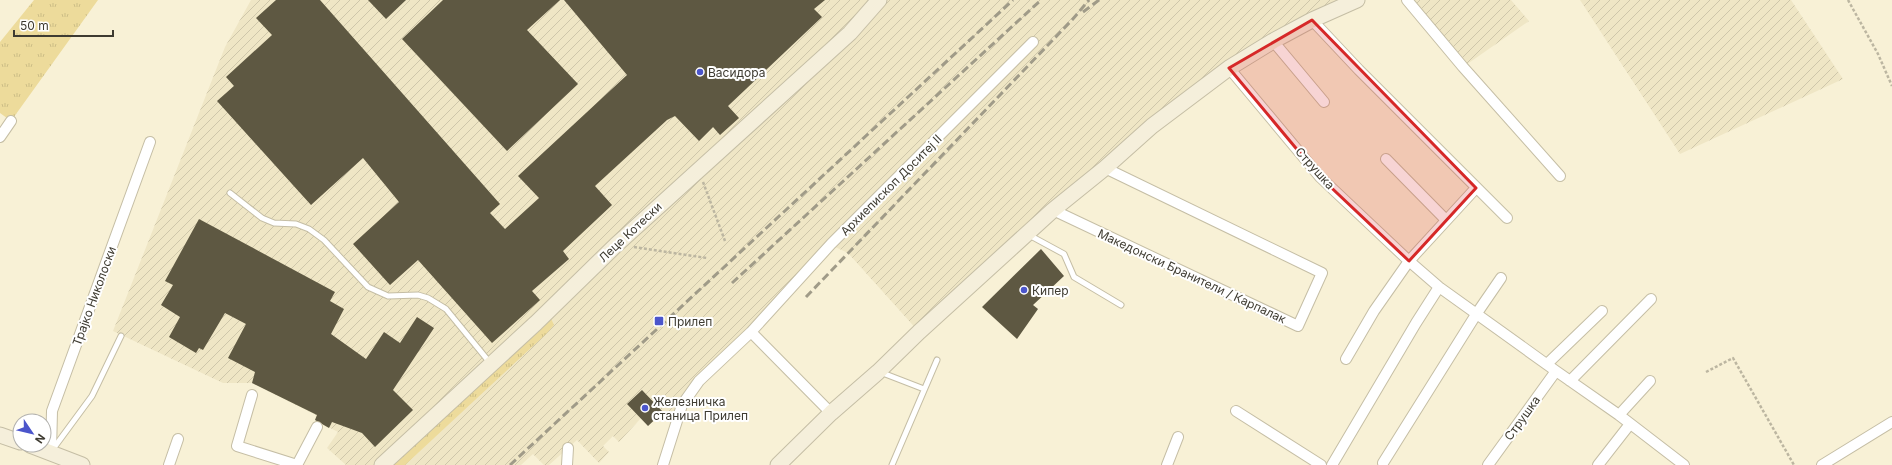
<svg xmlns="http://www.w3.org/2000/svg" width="1892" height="465" font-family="Inter,sans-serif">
	<defs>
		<pattern id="industrial-furrows" width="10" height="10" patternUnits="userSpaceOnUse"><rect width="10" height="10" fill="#efe6c5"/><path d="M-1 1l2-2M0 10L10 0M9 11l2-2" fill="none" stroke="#cec6aa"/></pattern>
		<pattern id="grass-tufts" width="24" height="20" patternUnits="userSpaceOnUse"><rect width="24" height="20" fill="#eddb9b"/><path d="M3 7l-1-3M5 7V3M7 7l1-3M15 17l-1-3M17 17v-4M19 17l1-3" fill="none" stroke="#ccbd86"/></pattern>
	</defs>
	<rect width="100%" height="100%" fill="#f8f1d6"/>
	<path fill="url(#industrial-furrows)" d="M251 0H1357L1229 68 919 332 848 253 831 245 669 418 642 390 628 403 641 418 619 442 613 436 603 446 609 452 599 463 577 440 549 465H544L533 454 521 465H346L327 448 338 432 315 420 316 415 252 383H223L113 331 225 47Z
		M1407 0H1511L1529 21 1463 67Z
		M1580 0H1791L1843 79 1680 154Z"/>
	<path fill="url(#grass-tufts)" d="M34 0H98L11 121 0 113V42Z
		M547 310 554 325 546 334 405 465H382Z"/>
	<path fill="#5e5842" d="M276 0H320L500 204 490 213 505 229 539 198 518 176 627 75 564 0H825L814 9 822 17 728 106 739 118 720 135 713 127 699 141 675 116 667 120 595 186 612 205 563 251 569 259 532 291 540 300 492 343 418 260 390 285 353 244 399 202 363 158 311 205 217 101 234 86 226 77 272 35 256 18Z
		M368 0H406L386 19Z
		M443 0H560L527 30 578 84 507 151 402 39Z
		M199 219 335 292 330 301 344 309 331 334 366 359 384 332 400 343 417 317 434 328 393 390 413 410 375 447 362 433 332 422 329 428 315 420 317 415 252 383 255 372 228 358 246 324 225 313 203 350 199 348 196 353 169 337 180 317 161 305 173 285 165 281Z
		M1041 249 1064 276 1033 305 1038 309 1017 339 982 307Z
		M642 390 663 412 648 426 627 404Z"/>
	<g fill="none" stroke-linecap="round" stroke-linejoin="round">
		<g stroke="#c5bea5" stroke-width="7">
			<path id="service" d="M230 193 262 218 274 223 296 224 309 229 324 240 368 287 388 296 418 295 428 298 446 309 491 364
				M1029 235 1064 254 1074 277 1121 305
				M880 372 924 389
				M53 449 92 396 121 336
				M892 465 937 360"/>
		</g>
		<g stroke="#c5bea5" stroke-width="12">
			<path id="minor" d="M1407 0 1463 67 1560 176
				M1312 20 1359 70 1507 218
				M1273 41 1324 102
				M1229 68 1320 177 1409 261 1439 287 1556 371 1619 415 1684 465
				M0 137 11 121
				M1386 159 1446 220
				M1053 210 1298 326 1322 273 1105 168
				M751 332 831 413
				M1346 359 1374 311 1409 261 1476 188
				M1547 364 1602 311
				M1570 381 1651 299
				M252 395 237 446 297 465 317 427
				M1236 411 1321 465
				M1619 415 1650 381
				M51 452 52 411 150 142
				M1383 463 1477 313 1501 278
				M169 465 178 439
				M567 465 568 448
				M663 465 682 405 699 381 751 332 831 244 1033 42
				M1167 465 1178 437
				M1332 465 1416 323 1439 287
				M1488 465 1556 371
				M1598 465 1630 424
				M1822 465 1892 422"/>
		</g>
		<g stroke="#c5bea5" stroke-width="17">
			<path id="secondary" d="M0 435 20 442
				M30 445 82 465
				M382 465 536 323 616 245 850 33 879 0
				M778 465 831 413 878 372 919 332 1053 210 1105 168 1152 126 1229 68 1273 41 1312 20 1357 0"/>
		</g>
		<path stroke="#bcb6a1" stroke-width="2.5" stroke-dasharray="3 2" stroke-linecap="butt" d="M1848 0 1878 54 1892 86
			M703 182 725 241
			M634 247 707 258
			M1706 372 1733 358 1794 465"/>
		<use href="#service" stroke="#fff" stroke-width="5"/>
		<use href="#minor" stroke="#fff" stroke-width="10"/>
		<use href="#secondary" stroke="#f5efdb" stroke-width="15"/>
		<path stroke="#a09b88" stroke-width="3" stroke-dasharray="8 4" stroke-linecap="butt" d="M1083 12 1099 0
			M732 283 1041 0
			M806 297 1072 20 1089 0
			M510 465 1013 0"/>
	</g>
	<path fill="#d62828" fill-opacity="0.2" stroke="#d62828" stroke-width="3" stroke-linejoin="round" d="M1312 20 1476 188 1409 261 1320 177 1229 68Z"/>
	<g fill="#4b55cb" stroke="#fff" stroke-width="1.5">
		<circle cx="700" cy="72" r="4"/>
		<circle cx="1024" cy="290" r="4"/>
		<rect x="654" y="316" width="10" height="10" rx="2"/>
		<circle cx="645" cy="408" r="4"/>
	</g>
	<g text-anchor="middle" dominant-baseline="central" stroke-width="4" stroke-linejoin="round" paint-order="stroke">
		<g font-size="12" fill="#3e3b31" stroke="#fff" text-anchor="start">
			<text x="708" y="72">Васидора</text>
			<text x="1032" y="290">Кипер</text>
			<text x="668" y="321">Прилеп</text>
			<text x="653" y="401">Железничка<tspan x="653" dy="14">станица Прилеп</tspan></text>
		</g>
		<g font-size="12" fill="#3e3b31" stroke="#fff">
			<text transform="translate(1315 168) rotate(48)">Струшка</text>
			<text transform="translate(891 185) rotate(-45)">Архиепископ Доситеј II</text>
			<text transform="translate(630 232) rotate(-43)">Леце Котески</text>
			<text transform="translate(1192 276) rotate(25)">Македонски Бранители / Карпалак</text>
			<text transform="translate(94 296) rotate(-70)">Трајко Николоски</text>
			<text transform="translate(1522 418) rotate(-54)">Струшка</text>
		</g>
	</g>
	<g transform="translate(32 433) rotate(125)"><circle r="19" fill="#ffffff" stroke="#b2b1ad"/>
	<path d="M0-3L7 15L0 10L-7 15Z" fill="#4b55cb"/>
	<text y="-6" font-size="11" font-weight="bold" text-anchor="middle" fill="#3e3b31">N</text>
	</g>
	<path d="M14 30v6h99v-6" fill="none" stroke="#3e3b31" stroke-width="2"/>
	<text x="20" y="30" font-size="12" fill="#3e3b31" stroke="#ffffff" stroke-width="3" paint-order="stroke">50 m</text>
</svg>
